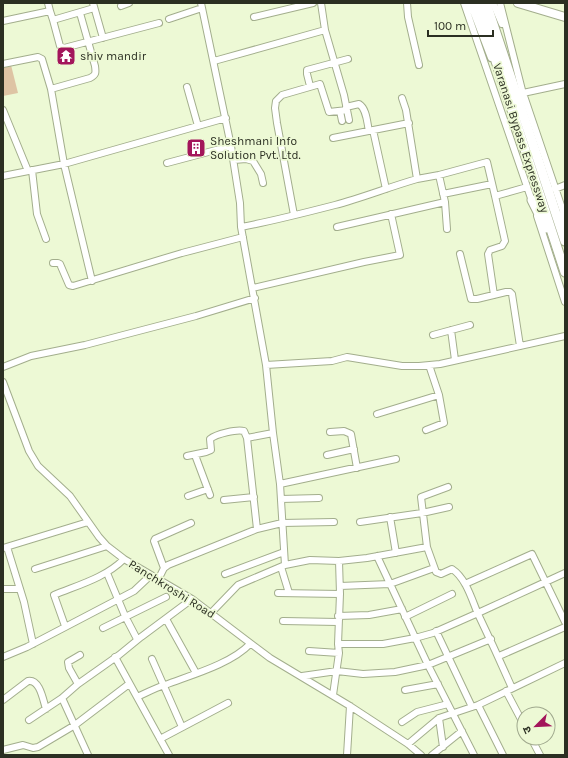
<svg xmlns="http://www.w3.org/2000/svg" width="568" height="758" font-family="Karla,'Noto Sans Devanagari',sans-serif">
	<rect width="100%" height="100%" fill="#edf9d5"/>
	<path fill="#dec4a4" d="M11 65 18 93 3 96V67Z"/>
	<g fill="none" stroke-linecap="round" stroke-linejoin="round">
		<g stroke="#a3ae8d" stroke-width="8">
			<path id="minor" d="M48 3 50 11
				M93 3 103 38
				M201 3 231 146 240 203 241 227 266 365 273 433 247 438
				M407 3 408 17 419 65
				M464 3 533 204
				M470 3 491 58
				M493 3 502 24
				M500 3 522 90 565 217
				M121 6 129 3
				M254 17 313 3
				M169 19 202 8
				M53 20 60 46 64 48 159 23
				M3 21 50 11 53 20 94 8
				M325 30 344 95 349 120
				M214 61 325 30 321 3
				M3 64 38 57 42 59 51 89 64 164 92 281
				M310 86 307 74V70L348 59
				M187 87 198 126
				M51 89 90 78C96 75 96 73 95 66L80 13
				M523 93 565 84
				M402 98 406 110 417 179 439 175
				M346 107 359 104C367 109 367 123 369 131
				M3 110 28 171
				M340 111 342 121
				M373 130 386 189
				M333 138 409 123
				M234 160 246 159 253 161 261 174 263 183
				M167 163 231 146
				M32 170 37 214 46 239
				M3 176 64 164 226 118
				M555 189 565 185
				M443 194 492 184
				M294 215 277 123 275 108 276 101 282 95 320 84 329 112 347 110
				M537 216 565 302
				M241 227C273 221 304 213 335 205 362 198 389 187 417 179
				M337 227 445 202
				M447 229 445 202 439 175 487 162 495 196 527 187
				M460 254 471 299H477L506 292H510L512 294 520 346
				M53 263H58L60 264 69 285 73 286 182 253 243 237
				M253 288 364 262 400 255 391 214
				M494 295 488 254 490 250 502 246 505 241 495 196
				M451 330 455 360
				M433 335 470 325
				M266 365 332 361 347 357 402 366H419L440 364 565 336
				M3 367 31 356 85 345 196 316 255 298
				M3 382 29 451 38 466 70 496 99 537 107 546 124 559 192 599 270 658 350 706 408 744 421 755
				M377 414 439 395
				M426 430 444 423 439 395 429 365
				M330 432 344 431 351 434 357 468
				M273 433 280 484
				M195 455 210 495
				M327 455 354 449
				M187 456 206 452 211 450 210 439C216 434 237 429 244 431L247 438 257 529
				M188 496 208 489
				M281 499 319 498
				M224 500 254 497
				M390 517 396 553
				M360 522 422 513 449 507
				M7 547 24 602 33 644
				M427 547 421 497 448 487
				M3 548 88 522
				M377 556 428 665 474 755
				M285 565 310 560 339 561 367 558 427 547 436 572 441 574 452 569C466 578 472 600 478 614 490 639 501 663 512 688
				M281 567 289 593
				M164 568 154 541 155 539 191 523
				M35 569 107 546
				M107 573 125 616 137 639
				M225 574 284 552
				M158 580 164 568 168 565 257 529 282 523 334 522
				M465 584 532 554 565 622
				M340 586 390 584 434 568
				M3 589H20
				M278 593 340 594
				M211 613 238 585 285 565 280 484 396 459
				M338 616 369 615 402 609
				M405 617 452 594
				M166 619 196 673
				M283 621 338 622
				M65 626 54 595C78 585 105 578 124 559
				M103 628 166 597
				M436 631 472 707
				M338 644H383L415 638 433 633 478 613 565 573
				M309 651 339 653 338 644 340 594 339 561
				M499 656 565 627
				M3 657 27 647 134 591 151 575
				M115 657 137 697
				M152 659 182 727
				M302 676 337 671 363 674 395 672 428 665 491 639
				M78 684 69 668 68 662 80 655
				M405 690 438 684
				M506 691 524 725
				M333 695 339 653
				M62 698 88 755
				M3 700 28 681C40 679 43 700 46 709
				M478 705 503 755
				M439 718 443 747
				M29 720 62 698 78 684 119 655 141 637 192 599
				M402 722 417 712 448 704
				M531 738 540 755
				M160 739 228 703
				M408 744 439 718 478 705 565 663
				M3 750 23 745 33 748 38 747 75 725 129 684
				M169 755 137 697C146 693 155 688 165 685 191 675 231 664 250 644
				M347 755 350 706
				M432 755 462 731"/>
		</g>
		<g stroke="#a3ae8d" stroke-width="10">
			<path id="major" d="M518 3 565 17"/>
		</g>
		<g stroke="#a3ae8d" stroke-width="11">
			<path id="highway" d="M477 3 565 272
				M486 3 565 241
				M532 200 546 228
				M564 215 565 223"/>
		</g>
		<use href="#minor" stroke="#fff" stroke-width="6"/>
		<use href="#major" stroke="#fff" stroke-width="8"/>
		<use href="#highway" stroke="#fff" stroke-width="9"/>
	</g>
	<defs>
		<g id="temple-square" transform="scale(1)"><rect x="-9" y="-9" width="18" height="18" rx="4" fill="#a3155b" stroke="#edf9d5"/><path d="M0-6L5-2H3V0L6.5 2.5H4V6H1.5V3h-3V6H-4V2.5H-6.5L-3 0V-2H-5Z" fill="#fff"/></g>
		<g id="building-square" transform="scale(1)"><rect x="-9" y="-9" width="18" height="18" rx="4" fill="#a3155b" stroke="#edf9d5"/><path d="M-4-6H4V6H1V3H-1V6H-4ZM-2.5-4.3h1.7v1.8h-1.7ZM.8-4.3h1.7v1.8H.8ZM-2.5-1h1.7V.8h-1.7ZM.8-1h1.7V.8H.8Z" fill="#fff"/></g>
	</defs>
	<g fill-rule="evenodd">
		<use href="#temple-square" x="66" y="56"/>
		<use href="#building-square" x="196" y="148"/>
	</g>
	<g text-anchor="middle" dominant-baseline="central" stroke-width="3.5" stroke-linejoin="round" paint-order="stroke">
		<g font-size="12" fill="#2b2f22" stroke="#edf9d5" text-anchor="start">
			<text x="80" y="56">shiv mandir</text>
			<text x="210" y="141">Sheshmani Info<tspan x="210" dy="14">Solution Pvt. Ltd.</tspan></text>
		</g>
		<g font-size="12" fill="#2b2f22" stroke="#edf9d5">
			<text transform="translate(521 138) rotate(72)">Varanasi Bypass Expressway</text>
			<text transform="translate(172 589) rotate(32)">Panchkroshi Road</text>
		</g>
	</g>
	<rect width="568" height="758" fill="none" stroke="#2b2f22" stroke-width="8"/>
	<g transform="translate(536 726) rotate(246)"><circle r="19" fill="#edf9d5" stroke="#9fa88d"/>
	<path d="M0-3L7 15L0 10L-7 15Z" fill="#a3155b"/>
	<text y="-6" font-size="11" font-weight="bold" text-anchor="middle" fill="#2b2f22">उ</text>
	</g>
	<path d="M428 30v6h65v-6" fill="none" stroke="#2b2f22" stroke-width="2"/>
	<text x="434" y="30" font-size="12" fill="#2b2f22" stroke="#edf9d5" stroke-width="3" paint-order="stroke">100 m</text>
</svg>
